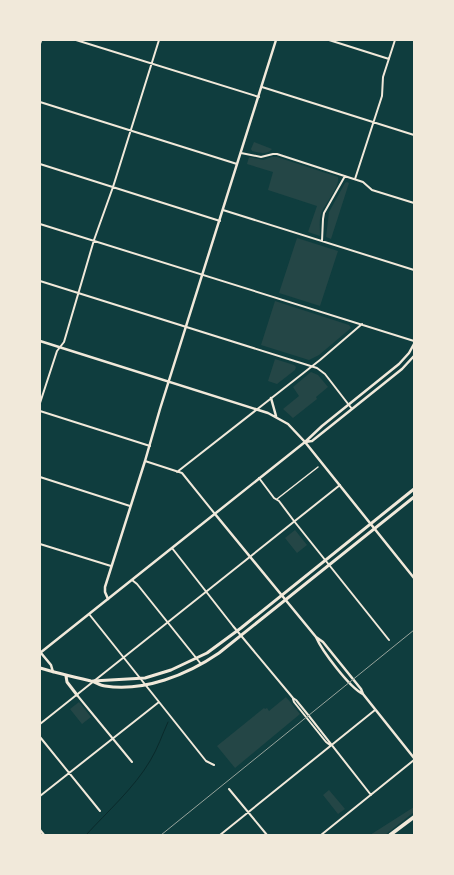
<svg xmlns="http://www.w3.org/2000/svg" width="454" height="875" font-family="Commissioner,sans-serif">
	<rect width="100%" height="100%" fill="#0f3d3e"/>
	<path fill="#244646" d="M254 142 272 149C267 155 259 153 252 151L251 149Z
		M249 157 263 160 272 157H277L338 177C340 187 325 203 321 214 319 221 320 228 320 236L308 232 317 206 268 190 273 172 247 164Z
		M347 182 349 183 331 239 326 237 329 212 345 183Z
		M297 238 338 251 320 306 279 293Z
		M275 301 349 325 351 328 319 355 309 360 261 345Z
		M275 359 294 365 296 367 295 370 277 384 268 381Z
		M311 372 318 375 328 387 316 397 317 399 293 418 283 409 299 396 293 387Z
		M295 530 307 545 297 553 285 538Z
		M286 697 300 714 235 768 217 746 264 708 265 709 267 708 269 711Z
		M79 702 91 717 82 724 70 709Z
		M329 790 345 809 338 814 323 795Z
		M414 807V812L385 835H370Z"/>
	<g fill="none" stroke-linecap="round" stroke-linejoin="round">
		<path stroke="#0a2a2b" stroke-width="1" d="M86 835C108 811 134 788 150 761 158 748 162 735 168 722"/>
		<path stroke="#f1e9da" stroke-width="1.5" d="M277 499 318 467"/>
		<path stroke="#f1e9da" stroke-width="2" d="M76 40 259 97
			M329 40 389 59
			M262 87 414 135
			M40 102 237 164
			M241 153 261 157 273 154H277L363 182 372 190 414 203
			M40 164 220 221
			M355 179 382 96 383 77 395 40
			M223 210 414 270
			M40 224 414 341
			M322 241 323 219 324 213 345 176
			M40 281 317 368 325 374 352 409
			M40 403 57 351 64 342 94 240 113 187 159 40
			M40 411 150 446
			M145 461 182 473 215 514
			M177 472 320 360 362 324
			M40 477 130 506
			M259 478 274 498 279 501 294 521 389 640
			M40 544 111 566
			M172 548 233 626 293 698 296 700 309 716 371 795
			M132 580 137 584 201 664
			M89 614 206 761 214 765
			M77 695 132 762
			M293 699 294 702 326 742 330 745
			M40 724 340 485
			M40 737 100 811
			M229 789 267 835
			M40 796 159 702
			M220 835 375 710
			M321 835 414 760"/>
		<path stroke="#f1e9da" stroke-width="2.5" d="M40 43 41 40
			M40 341 268 413 288 424 305 442
			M271 398 276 416
			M108 599 105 592V587L145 461 160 409 276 40
			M40 830 44 835"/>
		<path stroke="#f1e9da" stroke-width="2.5" d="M305 442 414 578
			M305 442 312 441 402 369 414 356
			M215 514 316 637C322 651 350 688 363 694
			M316 637 323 642 361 689 363 694 414 758
			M40 653 305 442 322 426 399 364 409 353 414 344
			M41 653 51 665 53 672"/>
		<path stroke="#f1e9da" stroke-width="3" d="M40 668C57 673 74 677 91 681 96 682 100 686 105 686 144 692 187 675 219 653L414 497
			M66 676 67 682 77 695
			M93 681 145 678 171 670 207 653 241 628 414 489"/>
		<path stroke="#f1e9da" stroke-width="3.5" d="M390 835 414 817"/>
		<path stroke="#97a49c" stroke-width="1" d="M161 835 414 630"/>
	</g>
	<rect width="454" height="875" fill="none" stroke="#f1e9da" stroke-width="82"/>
</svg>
